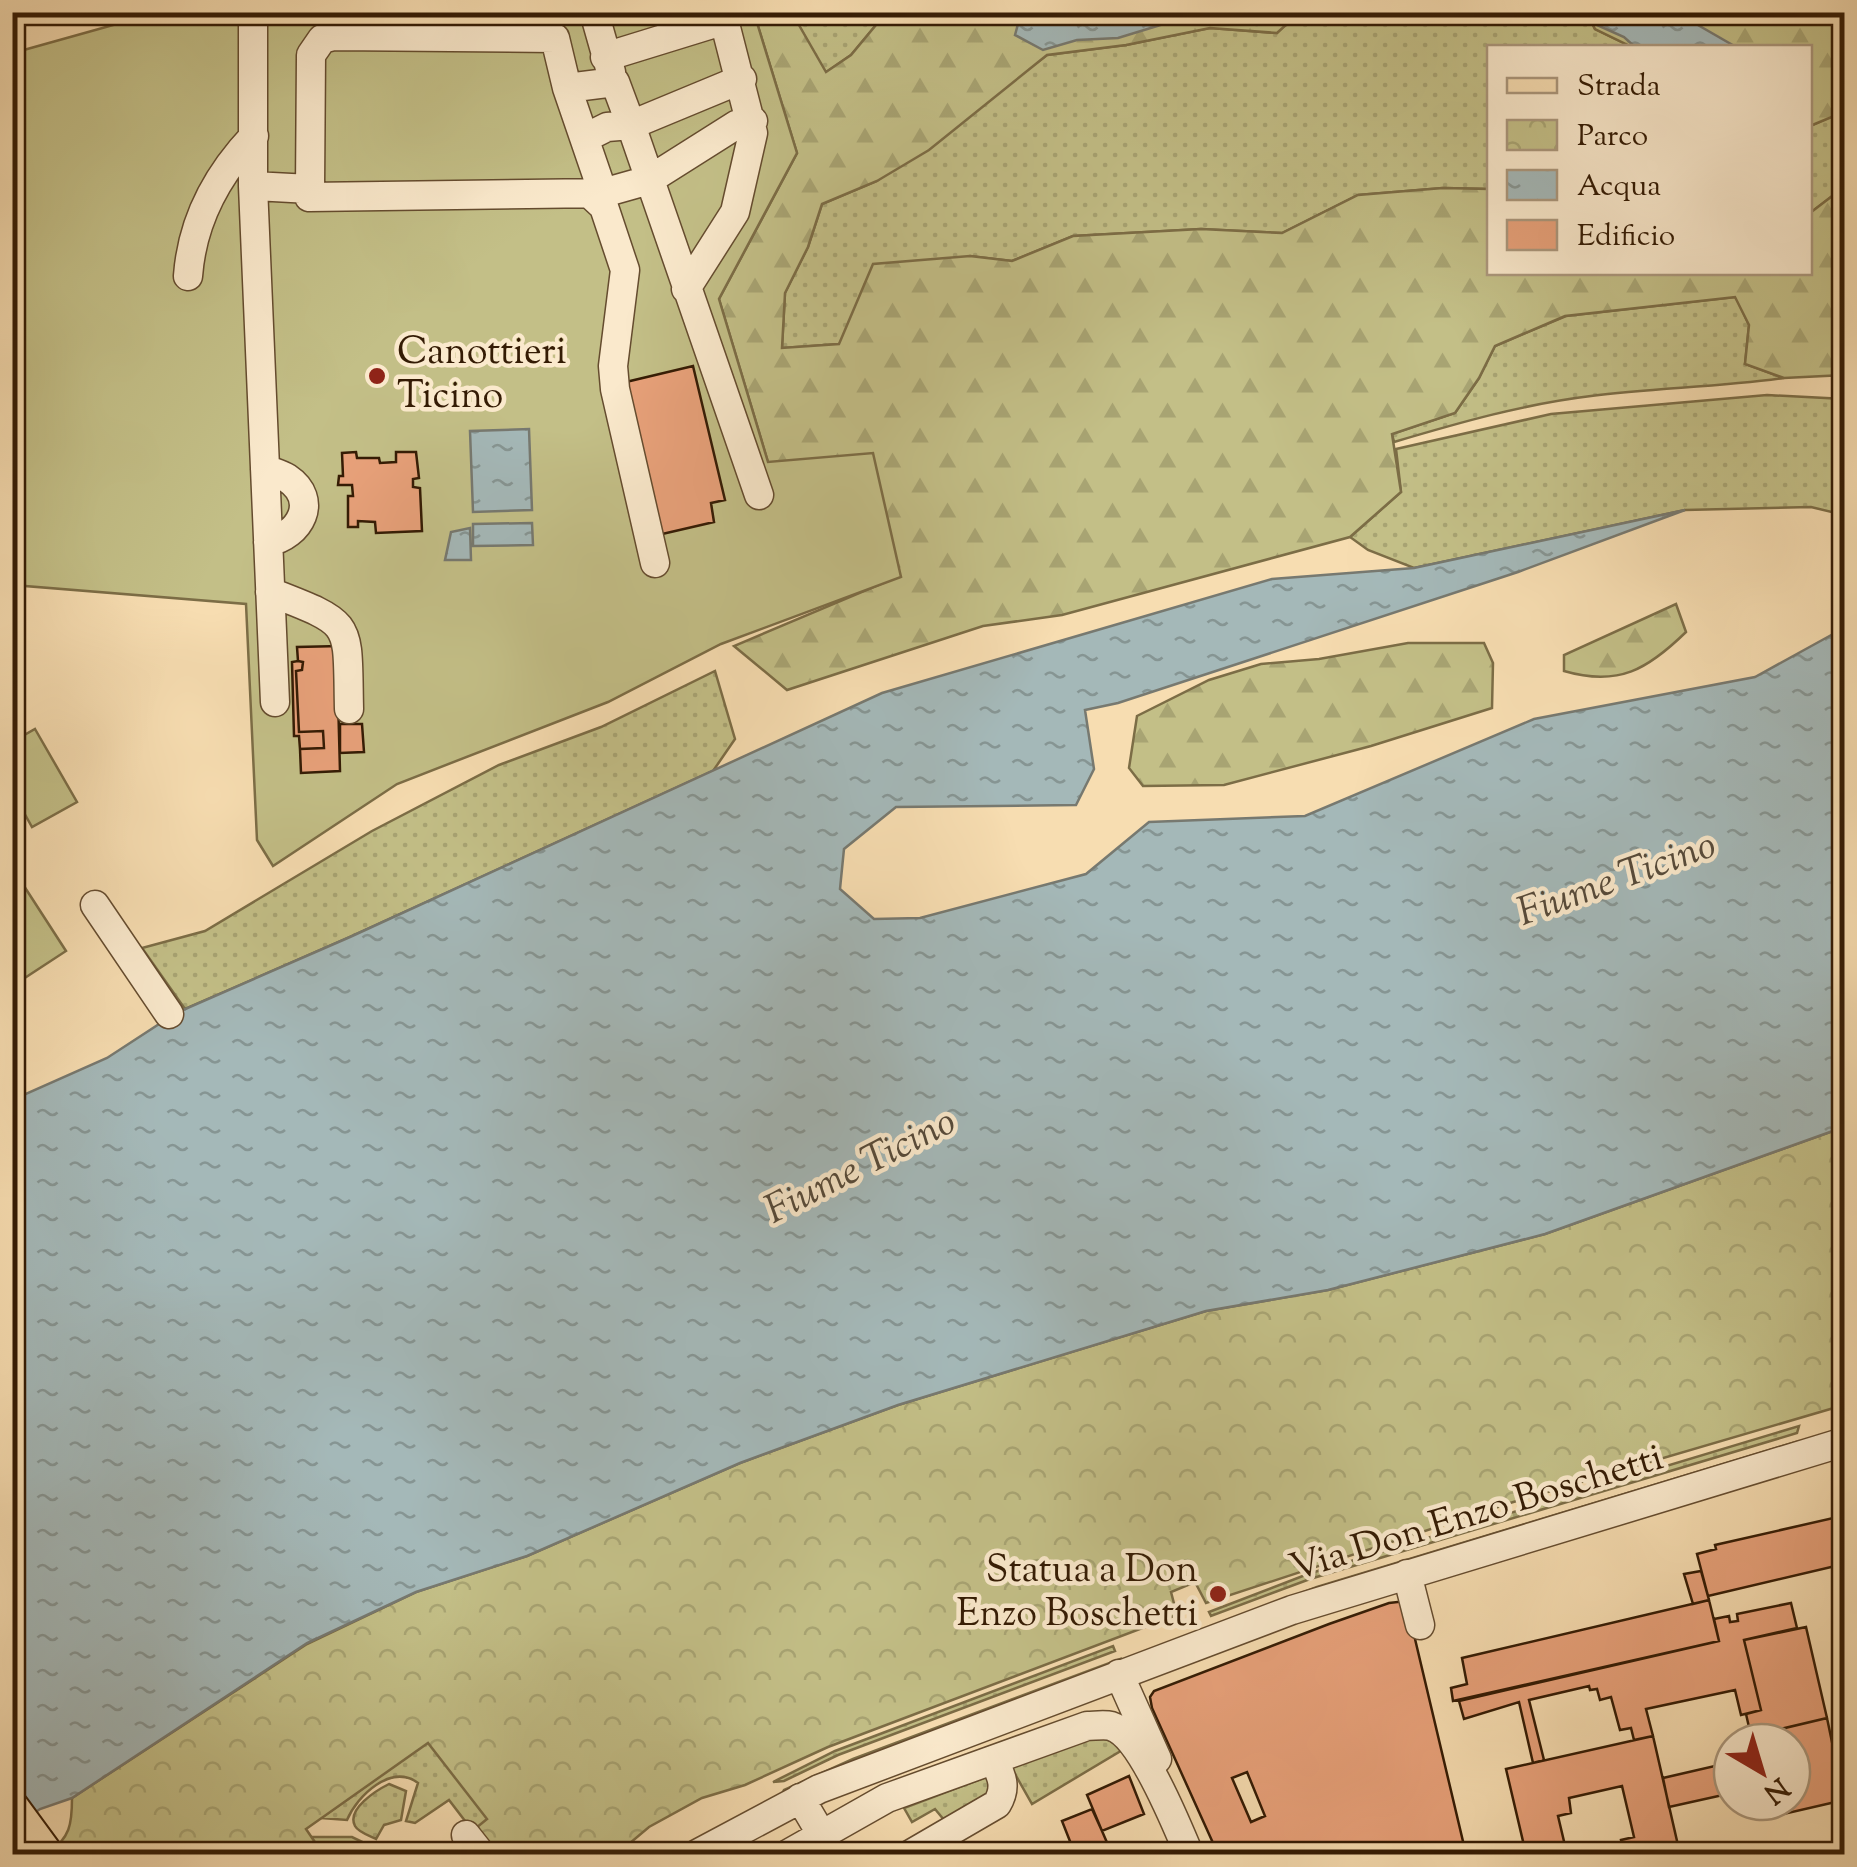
<svg xmlns="http://www.w3.org/2000/svg" width="1857" height="1867" font-family="'Sorts Mill Goudy',serif">
	<defs>
		<pattern id="grass-dots" width="8" height="8" patternUnits="userSpaceOnUse" patternTransform="scale(2.5)"><rect width="8" height="8" fill="#c3bf87"/><path d="M2 2h.1M6 6h.1" fill="none" stroke="#a8a473" stroke-width="1.8" stroke-linecap="round"/></pattern>
		<pattern id="forest-firs" width="22" height="20" patternUnits="userSpaceOnUse" patternTransform="scale(2.5)"><rect width="22" height="20" fill="#c3bf87"/><path d="M5 1l3.5 6h-7zM16 11l3.5 6h-7z" fill="#a8a473"/></pattern>
		<pattern id="park-crowns" width="20" height="18" patternUnits="userSpaceOnUse" patternTransform="scale(2.5)"><rect width="20" height="18" fill="#c3bf87"/><path d="M2 6a3 3 0 1 1 6 0M12 15a3 3 0 1 1 6 0" fill="none" stroke="#a8a473"/></pattern>
		<pattern id="water-ripples" width="26" height="14" patternUnits="userSpaceOnUse" patternTransform="scale(2.5)"><rect width="26" height="14" fill="#a4b8b8"/><path d="M2 4q2-2 4 0t4 0M15 11q2-2 4 0t4 0" fill="none" stroke="#869593"/></pattern>
	</defs>
	<rect width="100%" height="100%" fill="#f7ddb1"/>
	<filter id="stains"><feTurbulence type="fractalNoise" baseFrequency=".002" numOctaves="4"/><feColorMatrix values="0 0 0 0 .2 0 0 0 0 .09 0 0 0 0 .02 0 0 0 .5 -.17"/></filter>
	<radialGradient id="worn" r=".72"><stop offset=".6" stop-color="#630" stop-opacity="0"/><stop offset="1" stop-color="#630" stop-opacity=".3"/></radialGradient>
	<path fill="url(#grass-dots)" stroke="#7c6d46" stroke-width="2.5" d="M1299 12 1432 13 1440 22 1473 13H1587L1595 29 1632 47 1490 48 1489 189 1443 188 1358 195 1282 233 1201 229 1073 236 1012 261 970 256 839 344 782 348 785 293 808 247 822 204 877 181 1047 55 1126 45 1210 28 1277 33Z
		M792 13H886L851 55 825 73Z
		M1834 115 1844 187 1810 213V126Z
		M1736 297 1749 325 1745 364 1784 378C1720 387 1655 388 1591 396 1524 404 1458 423 1394 442L1392 434 1455 413 1479 378 1495 346 1566 316Z
		M1767 395 1844 399V515L1811 507 1685 510 1414 568 1368 550 1350 537 1401 492 1396 449 1551 414Z
		M715 671 735 739 713 771 350 937 185 1009 142 948 205 931 372 831 499 765 601 727Z
		M1799 1426 1797 1433 1310 1579 1211 1616 1209 1612 1308 1574Z
		M1799 1441 1801 1442 1222 1623 1317 1587Z
		M1113 1646 1115 1651 838 1755 784 1781 773 1782 835 1751Z
		M1120 1659 1119 1662 782 1794 784 1790 853 1759Z
		M479 1671 495 1672 503 1677 518 1787 535 1854H494L476 1829 472 1830 449 1800 415 1823 406 1821 418 1783C391 1763 357 1796 347 1820L321 1818 428 1742 478 1726 495 1703 502 1677 432 1698 417 1721 336 1740 301 1752 247 1799 244 1826 254 1854H154C190 1821 225 1786 265 1758 329 1716 406 1692 479 1671Z
		M1105 1738 1124 1749 1032 1804 1011 1767 1082 1740Z
		M986 1777 995 1789 945 1821 935 1809 912 1822 904 1808Z
		M389 1784 406 1791 401 1820 384 1825 376 1839C370 1836 358 1832 355 1826 346 1809 377 1790 389 1784Z
		M311 1837H352L377 1849 370 1854H323Z"/>
	<path fill="url(#forest-firs)" stroke="#7c6d46" stroke-width="2.5" d="M754 13H792L826 72 851 55 886 13H1299L1277 33 1210 28 1126 45 1047 55 929 150 877 181 822 204 808 247 785 293 782 348 839 344 873 264 970 256 1012 261 1073 236 1201 229 1282 233 1358 195 1443 188 1489 189 1490 272H1810V213L1844 187V375L1784 378 1745 364 1749 325 1735 297 1565 316 1495 346 1479 378 1455 413 1392 434 1401 492 1350 537 1062 615 983 626 787 690 734 646 900 576 768 462 719 299 797 153Z
		M1587 13H1844V173L1834 116 1810 126V48L1632 47 1595 29Z
		M1676 604 1686 632C1648 669 1619 687 1564 671V655Z
		M1408 643H1484L1493 663 1492 708 1371 746 1224 785 1143 786 1129 768 1137 716 1209 680 1261 664 1319 659Z"/>
	<path fill="url(#park-crowns)" stroke="#7c6d46" stroke-width="2.5" d="M1844 1127V1405L1510 1503 1206 1603 1195 1582 1171 1592 1177 1615 828 1747 745 1785 702 1798 649 1827 617 1854H494L476 1828 487 1819 428 1743 306 1829 323 1854H48C70 1837 72 1825 72 1798L307 1644 416 1592 527 1556 740 1463 898 1405 1206 1311 1328 1290 1545 1234Z"/>
	<path fill="#c3bf87" stroke="#7c6d46" stroke-width="2.5" d="M156 13H754L797 153 719 299 768 462 873 453 901 577 721 644 608 702 397 784 273 866 257 840 246 604 13 585V53Z
		M35 729 77 802 32 827 13 793 12 742Z
		M13 869 66 951 17 983 12 976Z"/>
	<path fill="url(#water-ripples)" stroke="#777970" stroke-width="2.5" d="M1021 13V12L1274 13 1257 25 1216 21 1167 23 1118 38 1077 40 1043 50 1015 35Z
		M1592 13H1677L1736 47H1635L1624 37 1597 25Z
		M529 429 532 510 473 512 470 431Z
		M1685 510 1518 572 1118 703 1085 710 1094 769 1076 805 896 807 844 849 840 889 874 919 920 918 1086 874 1149 822 1305 816 1534 719 1755 677 1844 628V1127L1545 1234 1328 1290 1206 1311 898 1405 740 1463 527 1556 416 1592 307 1643 72 1798 40 1809 13 1828 12 1100 107 1058 176 1013 350 937 882 693 1272 579 1414 568Z
		M532 523 533 545 473 546V524Z
		M470 528 471 560H445L451 532Z"/>
	<path fill="#e8a17a" stroke="#341b04" stroke-width="2.5" fill-rule="evenodd" d="M693 366 725 500 711 503 714 522 658 535 626 382Z
		M356 452 357 458H379L380 463 396 462V452H416L419 478 413 479V487L420 488 422 531 376 533 375 522 358 521V527H348V496H353L352 485H338L339 476H343L342 453Z
		M340 646 337 660 340 771 301 773 300 749 324 748 323 731 299 732 296 671 302 670 303 662 298 661 297 647Z
		M298 661 303 662 302 670 296 671 299 732 323 731 324 748 300 749 299 736H294L292 662Z
		M340 724H362L364 752 340 753Z
		M1842 1516 1844 1564 1708 1596 1697 1554 1716 1549 1715 1545Z
		M1701 1571 1709 1600 1693 1604 1684 1574Z
		M1709 1600 1719 1641 1453 1701 1451 1688 1467 1684 1462 1658Z
		M1406 1601 1466 1854H1218L1152 1708 1150 1697 1154 1691 1329 1624 1389 1603ZM1247 1772 1265 1816 1251 1822 1232 1778Z
		M1791 1603 1797 1628 1744 1640 1761 1710 1741 1715 1735 1690 1646 1709 1653 1736 1634 1740 1631 1728 1620 1730 1611 1697 1600 1700 1597 1689 1590 1690 1589 1686 1529 1700 1544 1760 1533 1763 1519 1702 1464 1719 1459 1701 1719 1641 1714 1619 1729 1616 1730 1622 1738 1621 1737 1614Z
		M1806 1627 1827 1718 1751 1736 1746 1714 1761 1710 1744 1640Z
		M1827 1718 1844 1800 1770 1817 1766 1802H1792V1742H1752L1751 1736Z
		M1653 1736 1680 1854H1624L1621 1840 1634 1837 1622 1786 1569 1798 1571 1813 1558 1816 1567 1854H1526L1506 1769Z
		M1732 1762V1793L1669 1807 1663 1778Z
		M1129 1776 1144 1814 1102 1831 1087 1795Z
		M1092 1809 1102 1831 1112 1854H1075L1062 1821Z
		M456 1842 466 1854H439Z"/>
	<g fill="none" stroke-linecap="round" stroke-linejoin="round">
		<g stroke="#654c2f" stroke-width="31">
			<path id="minor" d="M253 12V186L275 702
				M594 12 611 72
				M605 57 725 20
				M567 88 615 82 631 125 742 79
				M585 138 607 127 631 125 759 495
				M253 186 310 189 309 197 603 193 567 88 555 38 334 36 322 39 311 55 310 189
				M603 193 649 180 736 125 753 121
				M590 194 604 207 625 270 613 366 615 389 655 563
				M188 276C192 222 216 176 254 136
				M686 289 735 212 753 133 722 12
				M265 469C272 472 281 474 287 478 320 500 300 536 268 542
				M270 592C355 625 347 620 349 709
				M95 905 169 1014
				M1407 1574 1420 1625
				M1119 1674 1157 1759
				M800 1798 833 1854
				M466 1835 481 1854
				M697 1854 819 1789 1292 1610 1844 1442
				M788 1854 887 1798 1087 1726C1094 1726 1104 1724 1111 1726 1141 1735 1177 1826 1189 1854
				M911 1854 997 1804C1007 1787 1002 1777 994 1760"/>
		</g>
		<g stroke="#341b04" stroke-width="39">
			<path id="major" d="M12 1809 45 1854"/>
		</g>
		<use href="#minor" stroke="#fae9cc" stroke-width="28"/>
		<use href="#major" stroke="#f7ddb1" stroke-width="35"/>
	</g>
	<g fill="#8f2418" stroke="#fae9cc" stroke-width="4">
		<circle cx="377" cy="376" r="10"/>
		<circle cx="1218" cy="1594" r="10"/>
	</g>
	<g text-anchor="middle" dominant-baseline="central" stroke-width="9" stroke-linejoin="round" paint-order="stroke">
		<g font-size="38" fill="#341b04" stroke="#fae9cc" text-anchor="start">
			<text x="397" y="354">Canottieri<tspan x="397" dy="44">Ticino</tspan></text>
			<text x="1198" y="1572" text-anchor="end">Statua a Don<tspan x="1198" dy="44">Enzo Boschetti</tspan></text>
		</g>
		<g font-size="38" fill="#341b04" stroke="#fae9cc">
			<text transform="translate(1477 1515) rotate(-17)">Via Don Enzo Boschetti</text>
		</g>
		<g font-size="40" font-style="italic" fill="#564a3a" stroke="#fae9cc">
			<text transform="translate(1617 881) rotate(-20)">Fiume Ticino</text>
			<text transform="translate(861 1168) rotate(-27)">Fiume Ticino</text>
		</g>
	</g>
	<rect width="1857" height="1867" fill="none" stroke="#f7ddb1" stroke-width="50"/>
	<rect x="15" y="15" width="1827" height="1837" fill="none" stroke="#341b04" stroke-width="5"/>
	<rect x="25" y="25" width="1807" height="1817" fill="none" stroke="#341b04" stroke-width="2.5"/>
	<rect x="1487" y="45" width="325" height="230" fill="#fae9cc" stroke="#ab977c" stroke-width="2.5"/>
	<rect x="1507" y="78" width="50" height="15" fill="#f7ddb1" stroke="#ab977c" stroke-width="2.5"/>
	<text x="1577" y="95" font-size="30" fill="#341b04">Strada</text>
	<rect x="1507" y="120" width="50" height="30" fill="url(#park-crowns)" stroke="#ab977c" stroke-width="2.5"/>
	<text x="1577" y="145" font-size="30" fill="#341b04">Parco</text>
	<rect x="1507" y="170" width="50" height="30" fill="url(#water-ripples)" stroke="#ab977c" stroke-width="2.5"/>
	<text x="1577" y="195" font-size="30" fill="#341b04">Acqua</text>
	<rect x="1507" y="220" width="50" height="30" fill="#e8a17a" stroke="#ab977c" stroke-width="2.5"/>
	<text x="1577" y="245" font-size="30" fill="#341b04">Edificio</text>
	<g transform="translate(1762 1772) rotate(142)"><circle r="48" fill="#fae9cc" stroke="#ab977c" stroke-width="2.5"/>
	<path d="M0-8L18 38L0 25L-18 38Z" fill="#8f2418"/>
	<text y="-15" font-size="28" font-weight="bold" text-anchor="middle" fill="#341b04">N</text>
	</g>
	<rect width="100%" height="100%" filter="url(#stains)"/>
	<rect width="100%" height="100%" fill="url(#worn)"/>
</svg>
